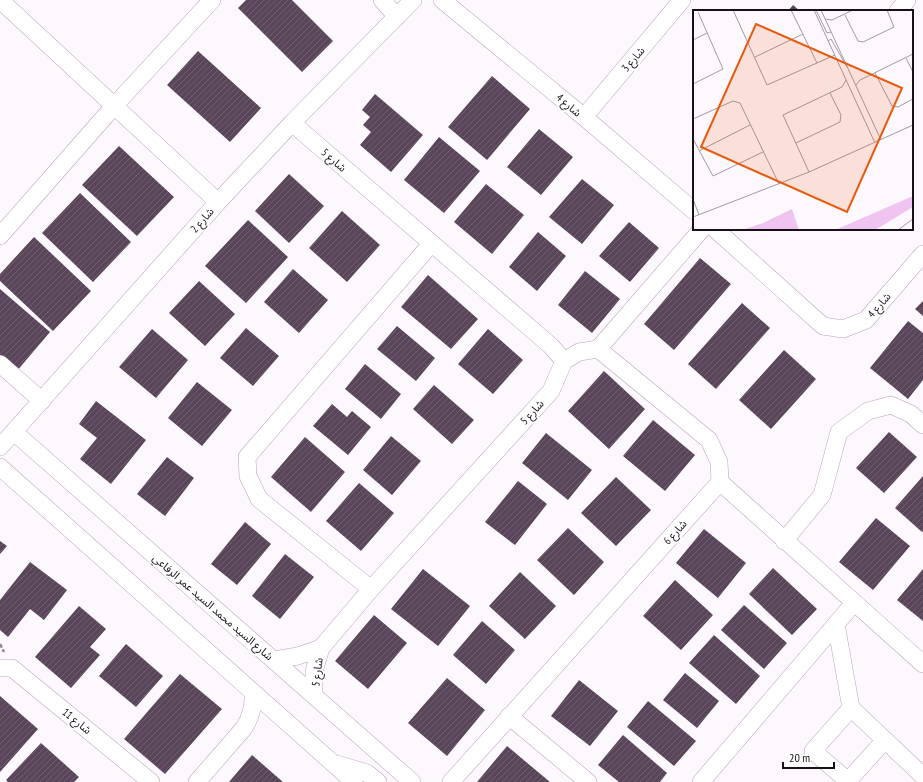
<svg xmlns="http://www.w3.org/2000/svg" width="923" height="782" font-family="'PT Sans Narrow','Noto Sans Arabic',sans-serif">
	<defs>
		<pattern id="building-hatch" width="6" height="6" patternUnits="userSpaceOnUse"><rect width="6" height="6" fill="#5a465b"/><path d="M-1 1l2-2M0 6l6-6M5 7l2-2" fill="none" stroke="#6d5d6e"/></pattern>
	</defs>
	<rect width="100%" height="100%" fill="#fdf8fd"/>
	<path fill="url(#building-hatch)" d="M246 0H292L333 41 302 72 238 8Z
		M793 5 800 11H788Z
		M198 51 261 108 230 142 167 85Z
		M492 76 530 109 487 160 448 127Z
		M375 94 423 135 391 172 360 145 371 132 363 125 370 117 362 110Z
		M539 129 573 157 541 195 507 167Z
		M439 137 480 171 444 213 404 180Z
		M119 146 174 197 137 236 82 185Z
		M289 174 324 206 289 243 255 211Z
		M582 179 614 205 582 244 549 217Z
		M486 184 524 215 492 254 454 222Z
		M80 193 131 242 93 282 42 233Z
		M342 211 380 245 347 282 309 248Z
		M248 220 288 257 246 303 205 266Z
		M629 222 659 248 630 282 599 256Z
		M538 232 566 256 537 291 509 267Z
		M34 237 91 291 53 331 0 281V274Z
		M700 258 731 284 674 350 644 324Z
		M293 269 328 300 299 333 264 302Z
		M585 271 620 299 592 333 558 305Z
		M428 275 478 319 451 349 401 307Z
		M199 281 235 314 205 346 169 313Z
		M0 289 50 332 16 372 0 358Z
		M923 301V316L915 309Z
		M742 303 770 328 716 389 688 364Z
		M908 321 923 333V380L908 399 870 368Z
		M397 326 435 358 416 381 377 349Z
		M246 328 279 356 253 386 220 358Z
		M152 329 188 360 156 398 119 367Z
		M488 329 523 360 493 394 458 364Z
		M784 350 816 379 771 429 739 400Z
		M365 364 401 394 381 419 345 389Z
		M604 371 645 409 609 449 568 411Z
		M197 382 232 410 202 446 168 418Z
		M434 385 474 420 452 444 413 409Z
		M96 401 146 440 111 484 80 459 97 438 79 424Z
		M332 404 347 417 352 411 371 427 348 455 313 426Z
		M653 420 695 455 665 491 623 456Z
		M889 432 917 457 884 493 856 468Z
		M546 433 592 470 568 500 522 463Z
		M391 436 421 461 392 495 363 470Z
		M305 437 345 472 311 512 271 477Z
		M167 457 194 478 165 516 137 494Z
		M923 476V531L922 532 895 508Z
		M616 477 651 510 616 546 581 513Z
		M518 481 547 504 515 545 485 522Z
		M359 483 394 513 361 551 326 521Z
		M876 518 910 546 873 590 839 562Z
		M245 522 271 544 237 585 211 564Z
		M568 528 604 562 574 595 537 560Z
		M704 529 746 563 718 598 676 563Z
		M0 541 7 546 0 554Z
		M285 554 314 577 280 619 252 596Z
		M30 562 67 590 44 620 30 609 8 637 0 630V600Z
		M773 568 817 609 792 635 749 594Z
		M423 569 470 606 438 646 391 609Z
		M923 569V621L897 600Z
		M520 572 556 606 525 639 489 606Z
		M675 580 713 615 681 650 643 616Z
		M744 605 787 643 764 669 721 630Z
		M79 606 106 629 90 647 100 655 71 688 35 657Z
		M374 615 407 643 368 689 335 661Z
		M482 621 515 650 486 684 453 655Z
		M714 635 760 676 736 704 689 663Z
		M126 644 163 676 136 707 99 676Z
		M685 673 719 701 697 728 663 700Z
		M180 674 222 709 165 774 124 739Z
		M447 678 485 710 447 756 408 723Z
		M579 680 618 711 590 746 551 716Z
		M0 696 38 729 0 772Z
		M648 701 696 741 674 766 627 727Z
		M623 735 667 773 660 782H619L598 765Z
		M41 743 79 777 74 782H8L6 780Z
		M507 746 550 782H477Z
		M252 755 283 782H229Z"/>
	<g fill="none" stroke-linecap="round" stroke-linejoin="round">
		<g stroke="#b8a1b9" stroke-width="18">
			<path id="minor" d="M0 0 218 202
				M382 0 397 17
				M442 0 584 117 694 211
				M898 11 907 0
				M584 117 682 0
				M292 123 551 346 564 361
				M715 229 823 326 843 329 866 320 923 254
				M0 236 115 105 212 0
				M598 349 702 229
				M564 361 579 352 598 349 709 440 719 462 720 482
				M0 364 42 401
				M14 432 412 782
				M0 447 218 202 292 123 413 0
				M0 467 354 782
				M720 482 923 664
				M784 541 822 495 839 432 868 411 891 405 911 414 923 425
				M371 589 259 499 248 476 247 457 431 244
				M836 624 851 708 923 776
				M274 660 298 656 321 648
				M0 668H12L151 782
				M314 695V671L321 648 371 589 551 391 564 361
				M509 716 588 782
				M337 764 367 773 378 782
				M848 781 813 751 851 708
				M197 782 244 728C251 717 254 706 253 692
				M451 782 720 482
				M701 782 854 603
				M847 782 885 740"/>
		</g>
		<path stroke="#8e888f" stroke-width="2.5" stroke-dasharray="4 2" stroke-linecap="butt" d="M0 644 4 652"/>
		<use href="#minor" stroke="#fff" stroke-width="17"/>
	</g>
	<g text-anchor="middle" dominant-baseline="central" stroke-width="4" stroke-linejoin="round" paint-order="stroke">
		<g font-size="11" fill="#181019" stroke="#fff">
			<text transform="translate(633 59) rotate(-50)">شارع 3</text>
			<text transform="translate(569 105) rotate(40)">شارع 4</text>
			<text transform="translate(334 160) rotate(41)">شارع 5</text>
			<text transform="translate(202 220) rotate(-49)">شارع 2</text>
			<text transform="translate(879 305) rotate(-49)">شارع 4</text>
			<text transform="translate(532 412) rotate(-48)">شارع 5</text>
			<text transform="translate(675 532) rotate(-48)">شارع 6</text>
			<text transform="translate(213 607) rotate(41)">شارع السيد محمد السيد عمر الرفاعي</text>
			<text transform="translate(317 672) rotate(-83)">شارع 5</text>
			<text transform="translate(77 721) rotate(39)">شارع 11</text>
		</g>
	</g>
	<g transform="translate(693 10)">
		<rect width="220" height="220" fill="#fdf8fd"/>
		<path d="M220 186V197L182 220H142ZM99 199 106 220H49L70 213Z" fill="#f0c4f1"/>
		<path fill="none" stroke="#a19ba2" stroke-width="1" d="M40 0 74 75 142 45M98 0 124 53M121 0 182 133M123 0 134 23 138 22M128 0 188 130M152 5 165 31 170 32 201 17 194 0M132 9 139 10 160 0M0 30 14 23M135 31 138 29 154 57M62 47 110 24M213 48 220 62M182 63 199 96 205 97 220 89M0 74 30 59 5 2M163 75 167 70 220 44M0 109 40 91 47 93 86 174M0 129 20 166 70 142M103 133 147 112 148 105 137 83M6 141 57 115M116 162 90 105 149 77 153 70M0 189 6 205M0 207 116 162 220 115M205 220 220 209"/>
		<path fill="#e8590c" fill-opacity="0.15" stroke="#e8590c" stroke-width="2" d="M63 14 209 78 154 202 8 137Z"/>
		<rect width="220" height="220" fill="none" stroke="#181019" stroke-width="2"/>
	</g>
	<path d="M783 762v6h51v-6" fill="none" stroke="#181019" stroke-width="2"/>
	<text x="789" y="762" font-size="12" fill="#181019" stroke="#ffffff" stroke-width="3" paint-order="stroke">20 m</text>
</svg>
